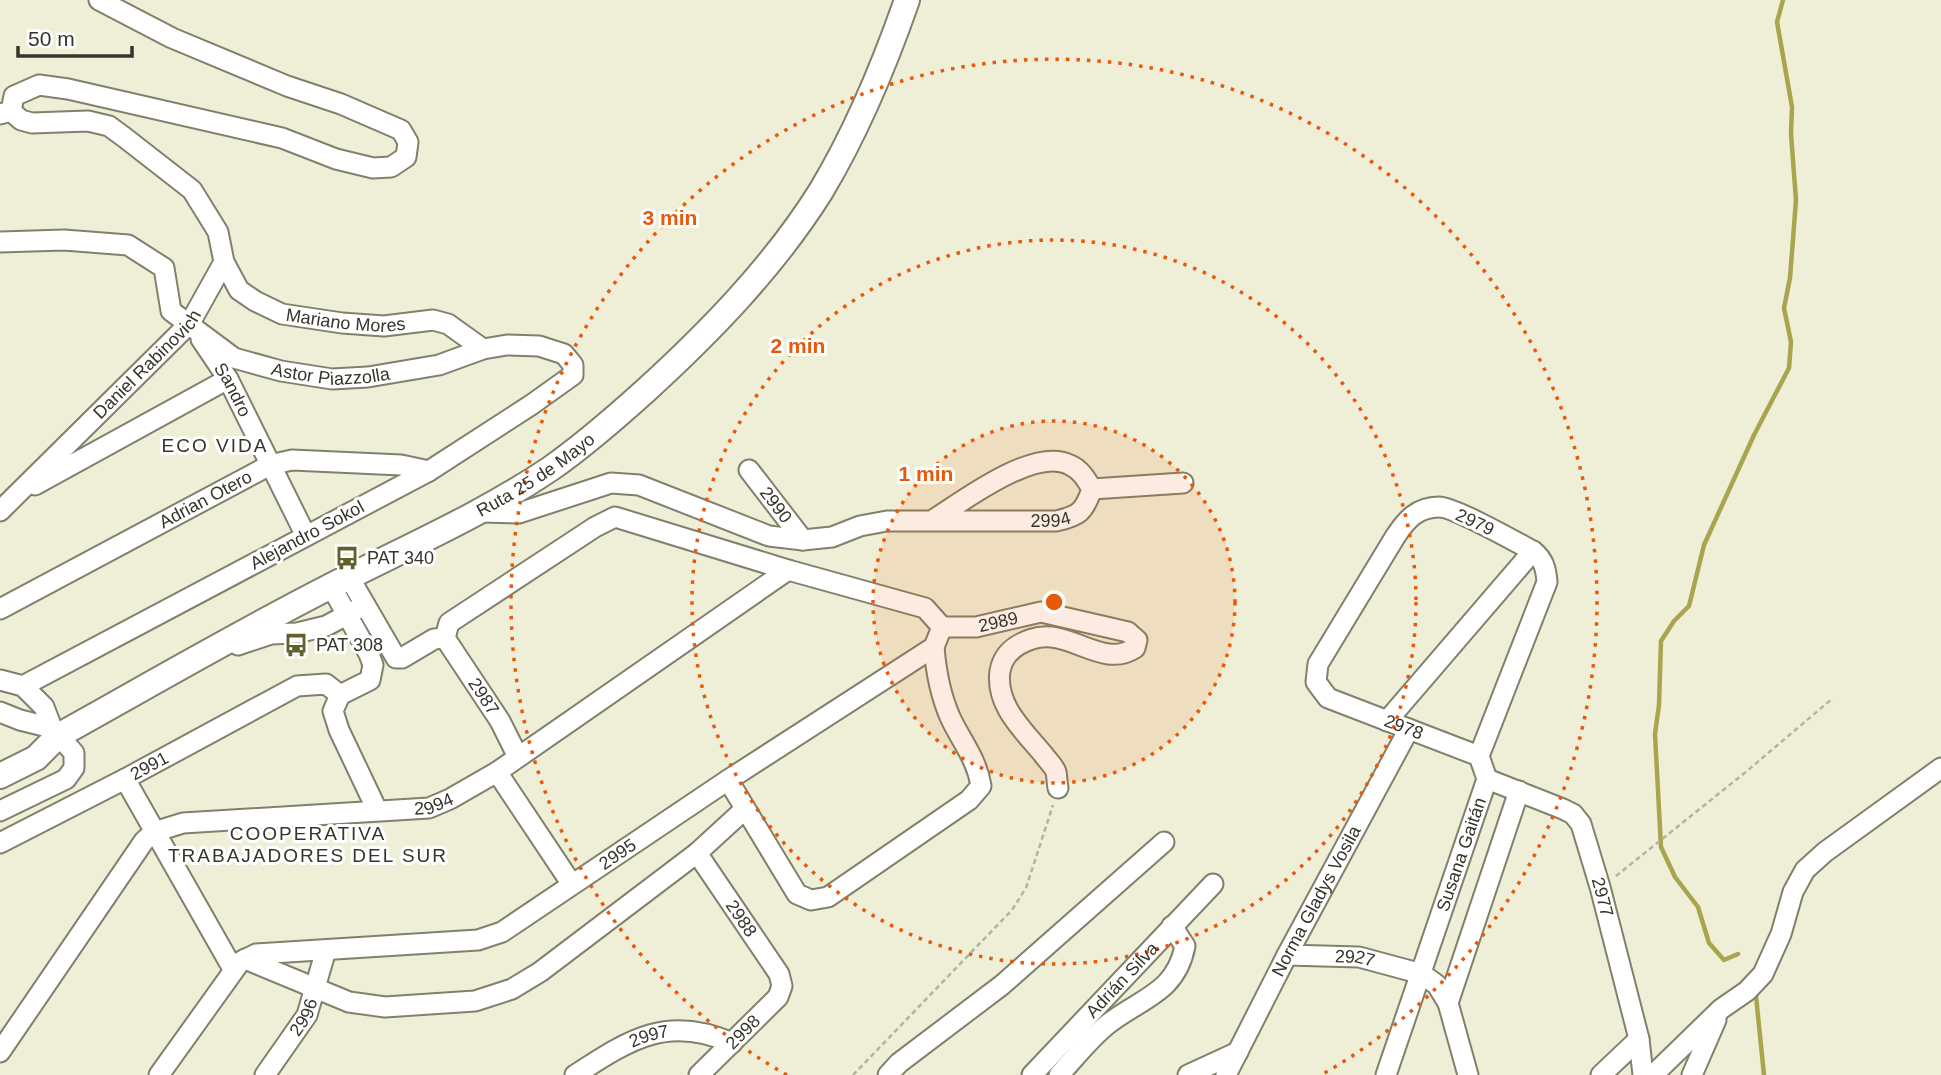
<svg xmlns="http://www.w3.org/2000/svg" width="1941" height="1075" font-family="Arial,sans-serif">
	<rect width="100%" height="100%" fill="#efefd8"/>
	<g fill="none" stroke-linecap="round" stroke-linejoin="round">
		<path stroke="#a8a54e" stroke-width="4.5" d="M1738 954 1724 960 1709 943 1698 907 1675 877 1661 847 1655 734 1659 705 1661 641 1674 621 1689 606 1704 545 1754 435 1789 368 1791 342 1784 308 1790 278 1796 200 1791 134 1792 107 1777 22 1783 0
			M1756 996 1764 1075"/>
		<g stroke="#80806c" stroke-width="23">
			<g id="minor">
				<path d="M11 111 14 96 39 85 68 89 282 138 336 159 373 168 391 167 406 157 408 142 401 130 341 104 287 86 172 38 99 0"/>
				<path id="s1" d="M0 114 11 111 21 120 32 123 88 121 109 126 124 137 192 190 218 232 224 262 239 290 255 301 282 314 342 323 384 326 433 320 448 324 483 349"/>
				<path id="s2" d="M0 242 64 240 128 245 164 268 171 311 234 358 281 371 332 379 368 377 439 365 483 349 507 345 539 346 564 354 573 365V375L531 405 429 471 23 686"/>
				<path id="s3" d="M201 339 228 379 306 536"/>
				<path id="s4" d="M749 470 803 540"/>
				<path d="M35 485 228 379"/>
				<path d="M1092 489 1183 483"/>
				<path id="s5" d="M0 511 190 323 224 262"/>
				<path id="s6" d="M480 512 519 513 611 483 639 485 769 536 803 540 832 537 860 526 887 521H1056C1079 516 1084 512 1092 489 1086 479 1081 470 1070 465 1035 446 963 501 933 520"/>
				<path d="M349 577 396 658H402L434 639 445 638"/>
				<path d="M331 586 369 654 373 665 370 680 340 695 333 711 339 730 377 810"/>
				<path id="s7" d="M0 609 270 465 292 460 401 465 429 471"/>
				<path id="s8" d="M445 638 449 623 595 527 615 517 788 570 925 608 942 627H976L1041 612 1128 632 1137 640 1135 648C1102 670 1069 627 1032 639 1016 644 1003 654 1000 671 995 705 1023 730 1043 754 1047 760 1054 766 1056 772 1057 777 1057 783 1058 788"/>
				<path id="s9" d="M445 638 500 721 518 757"/>
				<path d="M238 645 271 634 297 633 326 626 365 605"/>
				<path d="M0 680 23 686 44 707 52 728 74 753V768L66 779 0 811"/>
				<path d="M0 712 20 720 52 728"/>
				<path d="M1387 721 1533 551"/>
				<path d="M497 772 571 883"/>
				<path d="M125 779 233 969"/>
				<path id="s10" d="M1487 779 1563 809 1573 814 1581 824 1600 887 1639 1039 1643 1075"/>
				<path d="M728 780 797 894 811 900 828 897 969 800 981 786C977 759 961 741 950 717 940 694 936 672 934 647"/>
				<path id="s11" d="M0 843 125 779 297 686 326 684 340 695"/>
				<path id="s12" d="M697 853 779 974 782 986 778 997 699 1075"/>
				<path id="s13" d="M1287 955 1359 957 1422 974 1437 985 1448 1003 1468 1075"/>
				<path d="M245 959 349 1002 385 1007 475 1001 512 989 540 972 697 853 745 809"/>
				<path d="M1448 1003 1519 791"/>
				<path id="s14" d="M0 1052 144 841 154 832 183 823 429 808 450 799 497 772 788 570"/>
				<path id="s15" d="M159 1075 240 962 256 954 478 940 502 932 728 780 934 647 942 627"/>
				<path id="s16" d="M265 1075 307 1015 326 950"/>
				<path id="s17" d="M575 1075C629 1040 667 1014 732 1043"/>
				<path d="M888 1075 899 1063 1002 985 1164 842"/>
				<path id="s18" d="M1032 1075 1213 884"/>
				<path d="M1059 1075C1075 1058 1090 1038 1108 1024 1141 998 1176 993 1185 946L1172 926"/>
				<path d="M1188 1075 1238 1052"/>
				<path id="s19" d="M1226 1075 1287 955 1409 729"/>
				<path id="s20" d="M1386 1075 1487 779 1479 756 1547 582C1546 569 1544 560 1533 551 1516 542 1454 507 1439 507 1417 507 1406 520 1395 537L1318 664 1316 682 1328 698 1479 756"/>
				<path d="M1601 1075 1639 1039"/>
				<path d="M1653 1075 1721 1009 1747 991 1763 974 1781 934 1793 892 1805 870 1825 852 1941 768"/>
				<path d="M1692 1075 1716 1020"/>
			</g>
		</g>
		<g stroke="#80806c" stroke-width="28">
			<g id="major">
				<path id="s21" d="M0 776 36 758 58 736C148 686 237 634 329 587 403 549 480 516 550 469 583 446 614 419 644 392 710 332 774 266 821 191 857 131 884 66 907 0"/>
			</g>
		</g>
		<path stroke="#b2b2a0" stroke-width="2.5" stroke-dasharray="5 3.5" stroke-linecap="butt" d="M1616 876 1747 771 1833 698
			M853 1075 1012 910 1026 888 1053 805"/>
		<use href="#minor" stroke="#fff" stroke-width="19"/>
		<use href="#major" stroke="#fff" stroke-width="24"/>
	</g>
	<circle cx="1054" cy="602" r="181" fill="#e8590c" fill-opacity=".12"/>
	<g fill="none" stroke="#e8590c" stroke-width="3.5" stroke-dasharray="3.5 7">
		<circle cx="1054" cy="602" r="181"/>
		<circle cx="1054" cy="602" r="362"/>
		<path d="M787 1075A543 543 0 1 1 1321 1075"/>
	</g>
	<defs>
		<g id="bus-bare" transform="scale(1.89)"><path d="M-5-6H5V4H4V6H2V4H-2V6H-4V4H-5ZM-3.5-4V0h7V-4ZM-3.5 1.2v1.5H-2V1.2ZM2 1.2v1.5H3.5V1.2Z" fill="#61602d" stroke="#fff" stroke-width="2.5" paint-order="stroke"/></g>
	</defs>
	<g fill-rule="evenodd">
		<use href="#bus-bare" x="347" y="558"/>
		<use href="#bus-bare" x="296" y="645"/>
	</g>
	<g text-anchor="middle" dominant-baseline="central" stroke-width="6" stroke-linejoin="round" paint-order="stroke">
		<g font-size="18" fill="#35352c" stroke="#fff">
			<text stroke="none"><textPath href="#s1" startOffset="444">Mariano Mores</textPath></text>
			<text stroke="none"><textPath href="#s5" startOffset="208">Daniel Rabinovich</textPath></text>
			<text stroke="none"><textPath href="#s2" startOffset="392">Astor Piazzolla</textPath></text>
			<text stroke="none"><textPath href="#s3" startOffset="60">Sandro</textPath></text>
			<text stroke="none"><textPath href="#s21" startOffset="616">Ruta 25 de Mayo</textPath></text>
			<text stroke="none"><textPath href="#s7" startOffset="233">Adrian Otero</textPath></text>
			<text stroke="none"><textPath href="#s4" startOffset="44">2990</textPath></text>
			<text stroke="none"><textPath href="#s6" startOffset="588">2994</textPath></text>
			<text transform="translate(1475 522) rotate(25)">2979</text>
			<text transform="translate(307 535) rotate(-28)">Alejandro Sokol</text>
			<text stroke="none"><textPath href="#s8" startOffset="618">2989</textPath></text>
			<text stroke="none"><textPath href="#s9" startOffset="70">2987</textPath></text>
			<text stroke="none"><textPath href="#s20" startOffset="987">2978</textPath></text>
			<text stroke="none"><textPath href="#s11" startOffset="168">2991</textPath></text>
			<text stroke="none"><textPath href="#s14" startOffset="551">2994</textPath></text>
			<text stroke="none"><textPath href="#s15" startOffset="544">2995</textPath></text>
			<text stroke="none"><textPath href="#s20" startOffset="233">Susana Gaitán</textPath></text>
			<text stroke="none"><textPath href="#s10" startOffset="182">2977</textPath></text>
			<text stroke="none"><textPath href="#s19" startOffset="196">Norma Gladys Vosila</textPath></text>
			<text stroke="none"><textPath href="#s12" startOffset="79">2988</textPath></text>
			<text stroke="none"><textPath href="#s13" startOffset="68">2927</textPath></text>
			<text stroke="none"><textPath href="#s18" startOffset="131">Adrián Silva</textPath></text>
			<text stroke="none"><textPath href="#s16" startOffset="70">2996</textPath></text>
			<text transform="translate(743 1032) rotate(-45)">2998</text>
			<text stroke="none"><textPath href="#s17" startOffset="84">2997</textPath></text>
		</g>
		<g font-size="18" fill="#35352c" stroke="#fff" text-anchor="start">
			<text x="367" y="558">PAT 340</text>
			<text x="316" y="645">PAT 308</text>
		</g>
		<g font-size="19" letter-spacing="2" fill="#35352c" stroke="#fff">
			<text x="215" y="445">ECO VIDA</text>
			<text x="308" y="833">COOPERATIVA<tspan x="308" dy="22">TRABAJADORES DEL SUR</tspan></text>
		</g>
	</g>
	<circle cx="1054" cy="602" r="10" fill="#e8590c" stroke="#fff" stroke-width="3.5"/>
	<g font-size="21" text-anchor="middle" font-weight="bold" fill="#e8590c" stroke="#fff" stroke-width="6" stroke-linejoin="round" paint-order="stroke">
		<text x="670" y="225">3 min</text>
		<text x="798" y="353">2 min</text>
		<text x="926" y="481">1 min</text>
	</g>
	<path d="M18 46v10h114v-10" fill="none" stroke="#35352c" stroke-width="3.5"/>
	<text x="28" y="46" font-size="21" fill="#35352c" stroke="#ffffff" stroke-width="5" paint-order="stroke">50 m</text>
</svg>
